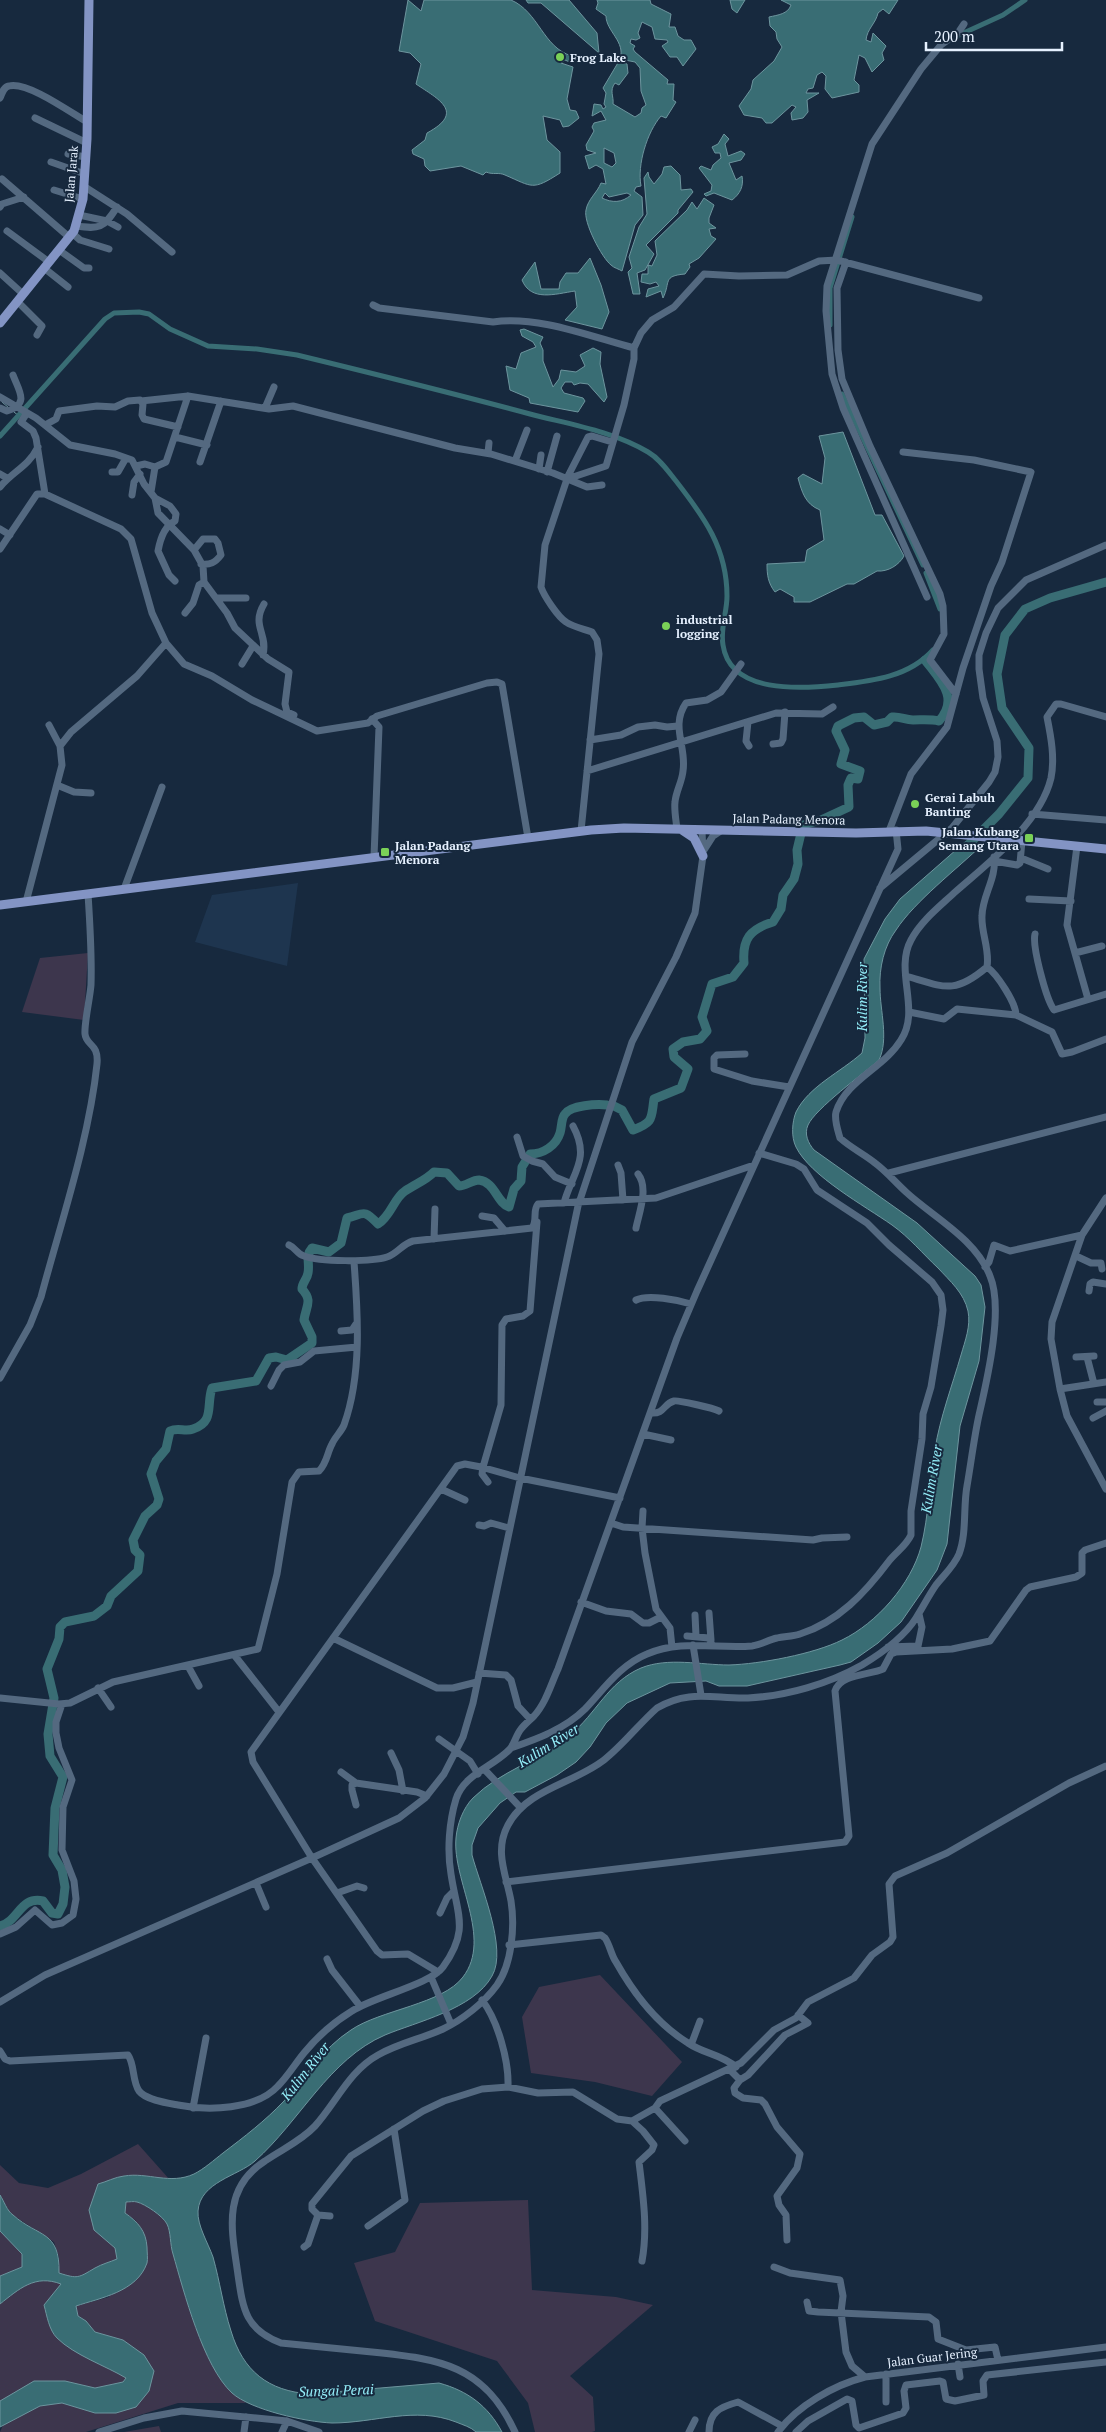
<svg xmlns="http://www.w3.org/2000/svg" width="1106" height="2432" font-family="'PT Serif',serif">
	<rect width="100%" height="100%" fill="#17293e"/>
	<path fill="#1e354f" d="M298 883 287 966 195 942 212 895Z"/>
	<path fill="#3d364d" d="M88 953 84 1020 22 1012 40 958Z
		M600 1975 682 2062 652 2096 595 2082 531 2073 522 2017 539 1987Z
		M138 2144 170 2180 125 2175 94 2229 115 2248 117 2259C110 2262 102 2264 95 2268 78 2278 78 2279 58 2273L59 2257 54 2242 11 2214 0 2195V2165L19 2183 48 2188 81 2174Z
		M528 2200 532 2290 616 2297 653 2305 570 2376 593 2397 595 2431 592 2432H535L528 2403 497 2361 375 2321 354 2263 395 2252 420 2203Z
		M125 2202C129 2202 134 2201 137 2202 145 2204 163 2216 167 2224 171 2233 170 2245 173 2254 188 2304 202 2371 246 2403H178L86 2432H0L3 2425 40 2406 62 2403 95 2413 136 2407 123 2340 95 2332 86 2321 78 2316 76 2306 109 2297 136 2221 125 2213Z
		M0 2231 22 2254V2267L0 2276Z
		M52 2280 62 2284 44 2305 112 2369 126 2378 123 2382 95 2388 65 2381 0 2401V2304L26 2283Z
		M159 2426 161 2432H124Z"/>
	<path fill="#396d74" stroke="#6d959e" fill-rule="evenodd" d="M408 0 421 11 424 0H511C539 12 543 48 572 56V63L565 60 561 63 573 67 567 99 570 110 576 111 579 118 569 126 563 127 560 120 543 116 547 140 560 152V173C532 191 533 187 505 175 499 172 493 175 486 172L483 175 461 166 430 171 425 166 424 159 413 154 412 150 425 140 427 133C466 112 438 99 416 84L421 64 410 53 399 51Z
		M526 0H569L597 33 599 53 541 3H528Z
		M597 0H650L651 4 671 14 669 27H675L678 36 684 40H691L696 49 683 66 677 57H670L662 46 668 42 667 40 655 39 652 27 642 22 638 33 640 38 636 40 631 39 630 43 635 46 633 49 635 52 668 80 667 84H674L673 100 676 102 666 118 661 116C647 132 637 165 641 186L636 187 634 191 642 197 643 215 635 225 622 271C619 269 614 268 611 265 602 258 583 222 586 210 588 199 597 193 601 183L606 184 603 169 596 165 589 169 585 156 596 153 587 150 586 145 594 131 592 127 594 123 606 120 601 111 592 116 594 104 601 105 603 109 606 107 604 104 606 93 603 88 619 61 627 64 628 73 619 85 615 83C609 91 614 96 613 104L635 117 641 113 642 108 646 105 641 91 640 68 635 62 620 59C626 42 606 31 606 16L596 9 598 3ZM604 148 614 153 616 163 612 167 604 163ZM605 193 609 197 627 193 631 195C622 203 612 203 602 198Z
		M730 0H745L737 13 732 9Z
		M781 0H898L889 14 883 9 878 13C876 23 867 29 866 40L871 42 873 33 886 46 882 53 884 60 872 72 865 58 859 55 854 80 859 85V92L832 98 825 89 826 76 822 72 817 75 813 88 808 89 806 93H819L807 100 808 112 803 118 792 120 791 113 796 107 792 105 772 123H766L762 118 744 115 739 106 751 89 753 80 774 61 782 47 777 39 776 32 770 26 769 17C778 15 788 14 791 5Z
		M724 134 729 139 725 144 728 156 741 151 745 154 741 160 729 163 736 180 742 176C744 186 740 194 732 200L714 193 706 196 704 194 711 191 712 185 699 168 701 166 711 170 713 165 721 158 720 153H715L712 147 718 144Z
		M671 166 680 175 681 190 691 189 693 192 678 210V213L646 245 654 254 645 270 637 273 640 294H633L628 272 632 268 629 257 639 227 647 214 644 178 648 172 649 177 654 184 662 174 664 167Z
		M704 198 714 205 709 218V223L716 228 709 229 711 236 716 239 699 258 689 264 690 267 685 274C662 276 671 282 663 298L661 291 646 297 648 289 659 286 656 282 650 284 641 282 642 274H648V265L652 266 657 255 655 241 687 210 692 202 697 209Z
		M590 258 601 285 609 312 602 329 565 320 577 307 575 291C555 294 531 302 522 280L535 262 541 289H559L560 282 566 273H578Z
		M524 329 543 337 540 343 543 350V361L553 387 559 379 561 370 576 372 585 366 580 355 593 348 601 352 600 364 607 397 604 402 588 384 580 383 574 385 572 382H565L561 388 564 393 583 398 585 401 578 412 530 403 529 398 510 390 506 366 516 369 521 353 536 347 533 342 522 336 520 330Z
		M843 432 875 515H882L904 556C899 565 888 572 877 571L854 584H847L810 602H794V597L780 589 775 592C768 583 767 575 767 564L805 562 807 550 824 540 820 510C805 504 802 492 798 478L803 474 822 484 825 458 819 436Z
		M965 842 983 844C957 869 915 901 896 930 884 946 879 968 880 988 880 1011 889 1039 879 1060 864 1073 815 1109 808 1125 804 1134 808 1143 814 1150L917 1223 975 1276 981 1285 985 1307 979 1361 960 1426 947 1544 937 1570 901 1622 878 1643 851 1662 840 1665 747 1686H719L706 1681 670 1683 627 1703 606 1723 590 1747 576 1762 557 1775 525 1792H516L500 1803 478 1828 472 1845V1855C480 1885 508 1949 492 1976 474 2009 416 2022 385 2035 329 2059 300 2121 255 2161 238 2176 200 2182 198 2211 197 2225 208 2243 213 2257 220 2282 223 2306 231 2331 243 2371 268 2391 310 2394L439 2383C468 2391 488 2406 502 2432H476C471 2427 463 2425 456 2422 415 2406 375 2423 332 2423 306 2422 251 2410 232 2393 203 2366 184 2292 173 2254 170 2245 171 2232 167 2224 163 2216 145 2204 137 2202 134 2201 129 2202 126 2202L125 2213C138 2222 146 2231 147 2247 147 2252 148 2259 147 2263 137 2292 100 2298 76 2306L78 2316 86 2321 95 2332 123 2340 144 2355 154 2371 149 2391 136 2407 116 2413H95L62 2403 40 2406 0 2427V2401L34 2381H65L95 2388 123 2382 126 2378C106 2366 74 2355 57 2338 49 2330 47 2316 44 2305L61 2284C35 2274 19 2289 0 2304V2276L22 2267V2254L0 2231V2195C4 2201 7 2211 13 2215 39 2238 60 2230 59 2273 78 2279 78 2278 95 2268 102 2264 110 2262 117 2259L115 2248 94 2230 89 2210 98 2184C106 2182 115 2177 124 2176 148 2172 170 2185 194 2174 204 2169 214 2160 223 2153 244 2137 265 2121 284 2101 306 2076 322 2049 351 2030 380 2010 443 2004 463 1977 493 1938 452 1880 456 1838 457 1825 463 1808 473 1798 500 1771 541 1760 570 1735 596 1714 608 1682 641 1668 668 1657 701 1665 729 1665 760 1664 814 1654 842 1640 877 1623 911 1584 921 1547 929 1515 929 1482 935 1449 940 1418 952 1386 961 1355 965 1341 971 1326 968 1311 964 1293 950 1281 938 1268 923 1254 909 1237 892 1225 865 1206 810 1176 796 1147 791 1137 792 1122 796 1112 809 1086 841 1072 862 1053L865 1038 864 959 885 919 900 899Z"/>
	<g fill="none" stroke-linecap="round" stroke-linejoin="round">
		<path stroke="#6d959e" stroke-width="1" d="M2 402 9 408
			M14 412 19 416"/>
		<path stroke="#396d74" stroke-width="5" d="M957 36 1003 15 1025 0
			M830 325V288L852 217
			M842 394 923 565
			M0 436 105 319 114 313 139 312 149 314 170 329 208 346 257 349 297 355C375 374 452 393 530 414 568 424 613 431 648 452 660 459 668 471 676 481 704 517 727 548 727 596 727 613 720 628 723 645 730 694 801 689 838 685 872 681 909 677 933 650
			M926 573 940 609"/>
		<path stroke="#396d74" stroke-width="9" d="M963 850 999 814 1028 778 1029 748 1002 708 997 674 1005 635 1025 609 1050 598 1106 582
			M614 1106 622 1110 633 1130C654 1122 651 1119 654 1099L681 1088 688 1069 674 1057 673 1049 683 1042 700 1039 707 1031 702 1017 712 984 733 977 744 963C742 939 750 929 773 922L781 909 783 895 794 879 798 864 797 850 803 825 821 820 849 807 848 785 851 778 858 779 860 771 841 764 845 750 836 731 838 726 854 718 864 717 874 725 887 722 892 717C900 716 905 720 913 720 922 720 930 719 939 721 960 698 940 680 925 660
			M0 1926C19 1921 20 1896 43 1901L52 1913 58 1914 63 1904 65 1887 62 1870 53 1855 55 1808 63 1777 50 1756 48 1734 54 1698 47 1669 59 1639 60 1627 65 1622 94 1616 107 1606 111 1596 138 1571 140 1555 135 1550 133 1540 145 1516 157 1505 159 1499 151 1474 156 1461 166 1449 170 1431C178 1427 185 1432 193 1429 215 1422 206 1405 212 1388L256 1381 269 1358 276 1357 287 1360 312 1343V1337L304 1320C306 1306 313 1301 302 1289 302 1282 307 1280 308 1273 310 1263 305 1256 312 1248L329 1252 341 1243 347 1218C364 1214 363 1208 378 1224 391 1216 394 1198 405 1191 415 1184 425 1181 434 1172L447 1173 459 1186C466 1186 472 1180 479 1180 495 1182 497 1203 509 1207L514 1189 521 1181 522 1167 530 1154C543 1154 556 1146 560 1133 562 1127 561 1118 565 1114 571 1105 597 1104 607 1105"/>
		<path stroke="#546980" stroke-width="7" d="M0 98C2 94 3 87 9 86 27 81 70 112 87 122
			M35 118 87 143
			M68 154 86 157
			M51 162 85 174
			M2 179 69 237
			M85 187 127 214 172 252
			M54 190 83 199
			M0 207 2 204 24 197
			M79 215 107 221 118 227
			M75 226C100 229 103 229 117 207
			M7 231 49 262
			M72 233 80 240 109 249
			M59 250 84 268H89
			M846 262 837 288 838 350 842 379 870 446 940 594 943 606 944 634 930 660 956 694
			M44 268 68 287
			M0 273 23 294
			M17 301 42 326 37 335
			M373 305 379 308 493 322C537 315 592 337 634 348
			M0 397 36 418 70 445 115 454 132 460 144 484 155 498 158 513 194 550 203 566 204 582 227 613 235 628 268 659 289 672 285 704 287 712 294 715
			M141 401 188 396 269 409 293 406 455 448 491 454 553 473 587 487 602 485
			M0 408 7 411C30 404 19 391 13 375
			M265 408 274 387
			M27 413 21 422 33 431 36 438 45 494
			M45 425 56 419 59 411 97 406 115 407 128 401 140 400 143 404 142 415 144 419 178 427
			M175 437 207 445
			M488 453 489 443
			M515 461 527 430
			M200 462 221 401
			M136 466 145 464 155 467
			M539 469 541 455
			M112 472H118L126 458
			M547 472 557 436
			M0 474 7 478
			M567 478 588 437 592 436 612 442
			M0 487C13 471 28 467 38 447
			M151 492 155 467 166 462 188 396
			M132 495 134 482 140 474
			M155 498 170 506 176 514 175 521C164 526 160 540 158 551L169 575 175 581
			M0 529 10 535
			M0 549 37 494H45L121 529 131 539 152 613 166 643 184 664 212 676 252 700 317 731 368 723 377 716 487 683 497 682 502 684 528 838
			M194 550 203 539H215L218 543 221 555C215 563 210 565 201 564
			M927 597 843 408 832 374 826 311 827 286 872 144 921 69 941 45 958 33 964 24
			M217 598H246
			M185 613 193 603 199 585 204 582
			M263 655C268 633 251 626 264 604
			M242 664 253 646
			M372 719 379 727 374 857
			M748 722 746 741 749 746
			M49 725 60 746
			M590 740 621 735 638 727 655 725 667 727 678 726
			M773 744 781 743 783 739 785 712
			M587 771 776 713 822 714 833 707
			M57 785 74 792 91 793
			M1032 814 1106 820
			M677 829C676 820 674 810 675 802 676 791 682 782 683 771 687 747 670 726 686 703L707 700 721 692 741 664
			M581 831 599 654 597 640 592 632C584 629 573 627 566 622 558 617 544 596 541 587L545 545 567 479 606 466 624 405 634 359V348L641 333 652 320 674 307 704 274 739 276 787 275 819 261 837 260 979 298
			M889 831 911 774 947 727 963 668 991 586 1002 562 1031 472 974 460 903 452
			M1077 846 1067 925 1088 999
			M704 850 713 836 722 830
			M1021 858 1048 869
			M994 861 1017 865 1020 863 1022 841
			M880 888 952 828 989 782 995 772 998 757 997 741 983 698 979 669V655L986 633 998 608 1026 580 1106 545
			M124 889 162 787
			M1029 899 1071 901
			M26 902 62 765 60 746 71 732 137 676 166 643
			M1035 934C1032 946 1046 999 1054 1010L1106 994
			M1075 953 1102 946
			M987 967C997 974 1016 1003 1016 1015
			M906 976C944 987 954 995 987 967 990 949 981 933 982 916 982 896 997 878 994 857
			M909 1012 944 1019 957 1009 1016 1015 1052 1032 1062 1054 1072 1052 1106 1039
			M745 1054 717 1055 714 1058V1069L752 1081 789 1087
			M517 1137 523 1156 532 1161 543 1164 555 1177 572 1184
			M618 1165 621 1173 623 1200
			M889 1173 1106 1117
			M1106 1198 1082 1235 1052 1322 1051 1339 1060 1389 1067 1416 1106 1489
			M564 1203C572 1173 591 1159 573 1126
			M482 1216 494 1218 505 1231
			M636 1228C639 1213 649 1188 638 1174
			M434 1239 435 1209
			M289 1245C296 1248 297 1254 304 1256 319 1262 372 1262 387 1257 397 1254 402 1244 413 1241L532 1228C538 1220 532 1211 538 1204L656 1198 754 1165
			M1076 1256 1091 1263H1101L1102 1269
			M985 1267 989 1262 994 1245 1010 1251 1082 1235
			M1089 1291 1090 1284 1093 1282 1106 1284
			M636 1300C648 1294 678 1300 691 1304
			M341 1331 352 1330 356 1324
			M1076 1357 1094 1356
			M1087 1357 1094 1384
			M0 1378 30 1325 41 1297C61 1222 89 1140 97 1064 99 1043 86 1046 85 1034 84 1024 90 998 91 985 92 954 90 924 88 894
			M271 1386 279 1370 284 1365 300 1362 314 1351 357 1347
			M1060 1389 1106 1382
			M1097 1402H1106
			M651 1413C665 1414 663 1404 674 1401 678 1400 713 1408 719 1411
			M1093 1418 1106 1411
			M643 1434 671 1440
			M488 1482 482 1474 483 1467 501 1405 502 1325 506 1319 523 1316 530 1311 537 1222
			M441 1489 465 1500
			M643 1511 642 1528 645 1553 656 1609 670 1628 672 1647
			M611 1523 623 1527 813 1540 822 1538 847 1537
			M479 1525 484 1526 491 1523 509 1528
			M581 1602 606 1611 631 1614 643 1623H649L661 1617
			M709 1613 711 1640
			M695 1615 696 1636
			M687 1636 709 1638 712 1645
			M333 1638 437 1688H453L477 1682
			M693 1645 701 1695
			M888 1647 917 1646
			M917 1651 922 1627 919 1614
			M235 1656 279 1712
			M188 1666 199 1686
			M479 1673 506 1675 511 1680 518 1706 530 1719
			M98 1688 111 1707
			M0 1698 59 1704 70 1703 113 1682 258 1649 277 1574 292 1482 299 1472 319 1471C327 1463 327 1453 332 1444 335 1437 341 1432 344 1425 362 1375 358 1314 354 1262
			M439 1739 470 1761 478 1774
			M511 1748C537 1739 565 1729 585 1709 604 1689 620 1665 647 1654 681 1639 716 1649 752 1646 761 1645 768 1640 777 1638 784 1636 792 1637 800 1634 838 1622 865 1593 889 1561 896 1552 906 1546 911 1535V1511L922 1439 923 1414 931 1387 941 1326 943 1310 941 1295 932 1282 889 1245 867 1223 817 1190 804 1169 796 1164 759 1153
			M391 1753 399 1770 403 1791
			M484 1769 520 1807
			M341 1772 356 1783
			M356 1805 352 1790V1785L356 1783 417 1792 427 1796
			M506 1882 845 1842 849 1836 835 1691C840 1674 870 1675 883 1669L891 1654 896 1652 952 1649 990 1641 1026 1590 1030 1587 1076 1577 1082 1573V1553L1085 1550 1106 1543
			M256 1883 266 1907
			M337 1893 357 1886 364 1888
			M440 1913 447 1898 454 1891
			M0 1934 16 1927 35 1910 52 1925 62 1923 73 1915 76 1899 74 1881 62 1850 63 1807 72 1780 59 1748 56 1733V1722L62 1704
			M509 1945 601 1935 605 1938C610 1945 611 1955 616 1962 634 1994 657 2024 688 2043 704 2054 721 2054 736 2067
			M327 1959 332 1970 360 2006
			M438 1972 408 1954 382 1955 377 1951 312 1858 253 1762 251 1752 457 1466 465 1464 481 1467 520 1478 620 1498
			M431 1977 451 2024
			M482 2000C498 2021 509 2061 508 2087
			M0 2002 45 1975 312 1858 399 1818 425 1798 444 1774 463 1737 473 1703 578 1206 632 1042 676 957 695 913 703 856 702 830
			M691 2045 700 2021
			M0 2051 5 2059 10 2061 128 2055C135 2065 132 2081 139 2091 146 2100 167 2103 178 2105 208 2111 256 2110 278 2086 288 2076 295 2064 304 2053 317 2037 334 2022 352 2011 373 1997 431 1984 443 1967 470 1929 457 1915 451 1874 447 1851 449 1822 456 1799 464 1774 493 1767 510 1749 515 1743 516 1735 521 1729 525 1724 530 1720 534 1716 546 1703 551 1684 558 1669L677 1338 697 1291 898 849 896 830
			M729 2069 740 2080 734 2088 735 2093 743 2098 761 2100 765 2104 777 2127 800 2154 797 2168 777 2196 779 2205 786 2215 787 2240
			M740 2080 748 2075 785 2035 808 2023 798 2015
			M193 2108 206 2038
			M655 2108 685 2141
			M632 2121 655 2108 660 2101 741 2063 774 2030 796 2018 808 2002 854 1978 872 1955 890 1942 893 1937 889 1884 895 1876 947 1853 1069 1783 1106 1766
			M330 2216 318 2215 312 2209V2204L351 2156 423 2111 444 2101 482 2089 508 2087 538 2093 573 2092 617 2119 632 2121 643 2131 654 2145 652 2150 639 2162C643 2196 648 2228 642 2261
			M368 2226 405 2200 394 2129
			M304 2247 308 2244 318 2215
			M774 2267 790 2273 840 2280 843 2296 841 2312 846 2352 852 2366 865 2377
			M807 2302 809 2311 818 2312 929 2317 936 2322 938 2339 966 2350 995 2347 998 2360
			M958 2364 960 2377
			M886 2374V2402
			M99 2432 144 2418 182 2411 287 2421 319 2432
			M244 2432 246 2417
			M282 2432 287 2421
			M515 2432C484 2365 440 2359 372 2352 342 2349 312 2346 281 2343 246 2330 243 2310 238 2275 232 2232 221 2189 265 2161 282 2149 300 2142 315 2126 336 2103 349 2071 378 2055 399 2043 421 2039 443 2029 462 2020 484 2003 497 1985 512 1964 515 1926 511 1901 506 1874 494 1851 508 1825 527 1789 573 1784 604 1760 623 1745 638 1725 657 1708 689 1689 713 1699 748 1698 787 1696 828 1684 862 1665 882 1653 904 1637 916 1618 923 1607 929 1595 936 1585 944 1575 954 1566 959 1554 967 1533 963 1508 967 1486 971 1463 974 1438 979 1415 987 1380 1004 1309 990 1276 976 1239 933 1217 906 1192 895 1182 887 1172 875 1163 864 1154 851 1148 840 1138 838 1131 834 1120 836 1112 846 1080 884 1068 901 1040 921 1010 894 971 911 940 921 921 939 907 954 893 988 863 1040 824 1051 778 1055 758 1051 737 1047 717L1056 704H1061L1106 717
			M689 2432 695 2420
			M709 2432C709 2412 720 2407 738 2402L782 2426
			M778 2432C797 2406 834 2385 865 2377L1106 2347
			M796 2432 808 2421 847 2399 852 2401 856 2425 859 2428 903 2413 906 2408 904 2391 906 2385 940 2381 943 2382 946 2399 955 2401 984 2395 983 2381 987 2375 1106 2362"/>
		<path stroke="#8394c4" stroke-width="9" d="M0 323 74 231 83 199 87 139 89 0
			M682 830 694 838 703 856
			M0 905 591 830 624 828 856 833 926 831 1106 849"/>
	</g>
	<g fill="#7ad157" stroke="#17293e" stroke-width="2">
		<circle cx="560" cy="57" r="5"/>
		<circle cx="666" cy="626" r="5"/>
		<circle cx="915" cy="804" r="5"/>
		<rect x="1024" y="833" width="10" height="10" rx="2.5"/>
		<rect x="380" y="847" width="10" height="10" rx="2.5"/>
	</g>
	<g text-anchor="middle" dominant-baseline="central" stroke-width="4" stroke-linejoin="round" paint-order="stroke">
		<g font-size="12" font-weight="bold" fill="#e6f1ff" stroke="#17293e" text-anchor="start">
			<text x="570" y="57">Frog Lake</text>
			<text x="676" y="619">industrial<tspan x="676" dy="14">logging</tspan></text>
			<text x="925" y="797">Gerai Labuh<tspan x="925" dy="14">Banting</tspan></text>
			<text x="1019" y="831" text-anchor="end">Jalan Kubang<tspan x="1019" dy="14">Semang Utara</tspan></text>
			<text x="395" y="845">Jalan Padang<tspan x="395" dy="14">Menora</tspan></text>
		</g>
		<g font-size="12" fill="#e6f1ff" stroke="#17293e">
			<text transform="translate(71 174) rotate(-85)">Jalan Jarak</text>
			<text transform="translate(789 819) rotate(1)">Jalan Padang Menora</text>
			<text transform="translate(932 2357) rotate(-7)">Jalan Guar Jering</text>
		</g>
		<g font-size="14" font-style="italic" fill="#94eef9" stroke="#17293e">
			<text transform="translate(861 997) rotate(-90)">Kulim River</text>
			<text transform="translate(931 1479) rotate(-80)">Kulim River</text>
			<text transform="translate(548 1745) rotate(-32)">Kulim River</text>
			<text transform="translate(305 2071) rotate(-52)">Kulim River</text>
			<text transform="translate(336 2390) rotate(-2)">Sungai Perai</text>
		</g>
	</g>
	<path d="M926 42v8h136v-8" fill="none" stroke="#e6f1ff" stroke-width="2.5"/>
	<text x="934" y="42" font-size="15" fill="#e6f1ff" stroke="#17293e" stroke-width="4" paint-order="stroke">200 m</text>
</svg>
